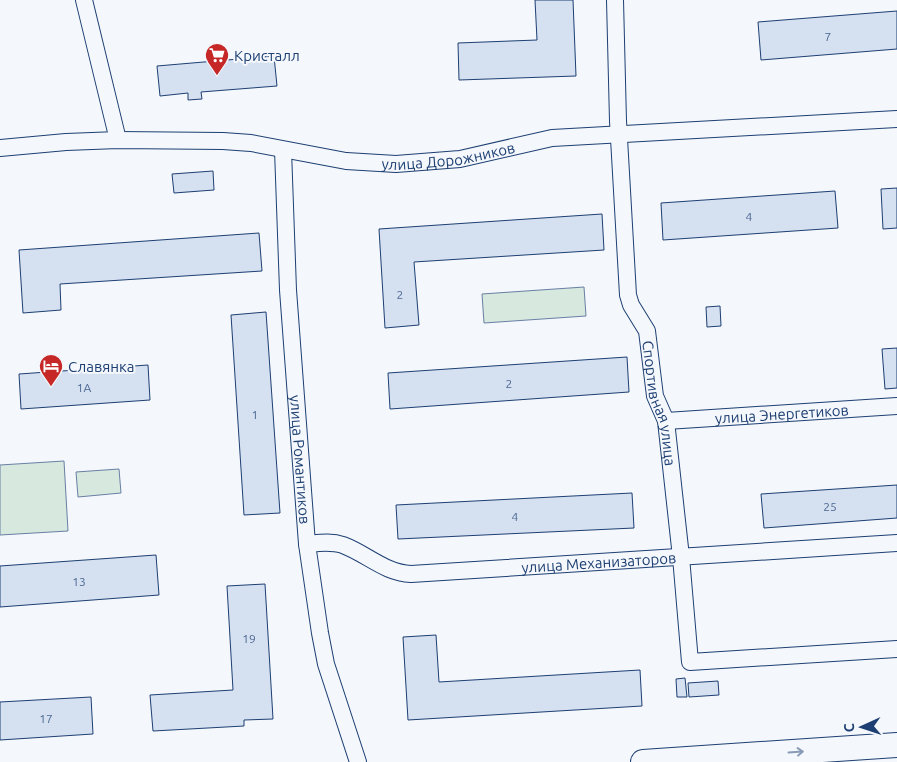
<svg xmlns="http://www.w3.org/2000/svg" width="897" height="762" font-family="Ubuntu,sans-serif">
	<rect width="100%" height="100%" fill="#f4f7fb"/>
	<path fill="#d7e8df" stroke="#687fa3" d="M584 287 586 316 484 323 482 294Z
		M64 461 68 531 0 535V465Z
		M119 469 121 493 78 497 76 472Z"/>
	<path fill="#d5e0f0" stroke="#1d3f73" d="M535 0H573L576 76 459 80 458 43 537 40Z
		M897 11V49L761 60 758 22Z
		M274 56 277 86 201 92 202 99 188 100V93L160 96 157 66Z
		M213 171 214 190 174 193 172 174Z
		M897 188V228L883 229 881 189Z
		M835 191 838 228 663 240 661 203Z
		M602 214 604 250 414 262 419 325 385 328 379 229Z
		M259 233 262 271 60 284 61 310 23 313 19 250Z
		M720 306 721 326 707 327 706 307Z
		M266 312 280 513 244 515 231 315Z
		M897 348V388L885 389 882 349Z
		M627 357 629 392 390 409 388 373Z
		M148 365 150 400 21 409 19 374Z
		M897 485V518L764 528 761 494Z
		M632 493 634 528 398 539 396 505Z
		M156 555 159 595 0 607V566Z
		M265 584 273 719 244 720V726L153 731 150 695 233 690 227 586Z
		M436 635 439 682 640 670 642 706 408 720 403 637Z
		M685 678 687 697H677L676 679Z
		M718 681 719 695 689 697 688 683Z
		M91 697 93 734 0 740V702Z"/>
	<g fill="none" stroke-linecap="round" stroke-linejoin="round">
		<g stroke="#1d3f73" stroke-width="18">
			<g id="street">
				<path d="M84 0 118 140"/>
				<path id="s1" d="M615 0 618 121 628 295 631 305 647 331 655 396 666 421 681 557 690 662 897 649"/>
				<path id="s2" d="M0 148 66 142 118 140 223 141 251 143 346 161 396 164 460 159 552 138 897 119"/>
				<path id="s3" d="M283 150 288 290 307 544 320 633 326 664 358 762"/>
				<path id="s4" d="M666 421 897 406"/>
				<path id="s5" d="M307 544C319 543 331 541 343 545 367 554 385 573 411 574L897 543"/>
			</g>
		</g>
		<g stroke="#1d3f73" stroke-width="26">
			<path id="secondary" d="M643 762 897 745"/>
		</g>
		<use href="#street" stroke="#f4f7fb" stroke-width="16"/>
		<use href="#secondary" stroke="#f4f7fb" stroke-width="24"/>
	</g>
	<defs><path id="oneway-shaft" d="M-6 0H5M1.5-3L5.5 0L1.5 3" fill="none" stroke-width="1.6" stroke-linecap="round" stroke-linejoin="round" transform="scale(1.25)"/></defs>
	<use stroke="#889bb7" href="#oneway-shaft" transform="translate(796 752) rotate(-4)"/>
	<defs>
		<g id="supermarket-pin" transform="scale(1.25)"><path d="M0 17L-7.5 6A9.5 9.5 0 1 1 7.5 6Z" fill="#c62828" stroke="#f4f7fb"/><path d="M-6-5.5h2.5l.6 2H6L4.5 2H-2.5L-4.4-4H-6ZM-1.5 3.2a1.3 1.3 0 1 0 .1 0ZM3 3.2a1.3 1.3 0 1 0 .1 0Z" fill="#fff"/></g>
		<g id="hotel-pin" transform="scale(1.25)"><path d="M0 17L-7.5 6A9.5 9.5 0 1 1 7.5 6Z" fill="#c62828" stroke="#f4f7fb"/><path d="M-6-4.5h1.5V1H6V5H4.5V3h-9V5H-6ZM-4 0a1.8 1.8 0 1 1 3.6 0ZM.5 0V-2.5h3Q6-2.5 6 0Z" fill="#fff"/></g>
	</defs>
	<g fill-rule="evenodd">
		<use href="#supermarket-pin" x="217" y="55"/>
		<use href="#hotel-pin" x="51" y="366"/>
	</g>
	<g text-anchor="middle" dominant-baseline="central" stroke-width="4" stroke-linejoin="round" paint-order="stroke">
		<g font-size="12" fill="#4b6792">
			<text x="828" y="36">7</text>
			<text x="749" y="216">4</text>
			<text x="400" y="294">2</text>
			<text x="509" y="383">2</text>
			<text x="84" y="387">1А</text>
			<text x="255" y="414">1</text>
			<text x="830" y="506">25</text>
			<text x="515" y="516">4</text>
			<text x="79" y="581">13</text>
			<text x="249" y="638">19</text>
			<text x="46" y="718">17</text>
		</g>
		<g font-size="15" fill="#1d3f73" stroke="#f4f7fb" text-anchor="start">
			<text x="234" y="55">Кристалл</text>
			<text x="68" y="366">Славянка</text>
		</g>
		<g font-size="15" fill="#1d3f73" stroke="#f4f7fb">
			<text stroke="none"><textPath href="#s2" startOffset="451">улица Дорожников</textPath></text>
			<text stroke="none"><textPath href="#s1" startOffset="410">Спортивная улица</textPath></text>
			<text stroke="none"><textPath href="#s4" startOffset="116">улица Энергетиков</textPath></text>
			<text stroke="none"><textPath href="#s3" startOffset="310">улица Романтиков</textPath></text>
			<text stroke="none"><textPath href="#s5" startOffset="299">улица Механизаторов</textPath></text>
		</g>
	</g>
	<g transform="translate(862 727) rotate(267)" stroke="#f4f7fb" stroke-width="4" paint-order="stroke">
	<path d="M0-4L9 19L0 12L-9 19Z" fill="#1d3f73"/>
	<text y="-8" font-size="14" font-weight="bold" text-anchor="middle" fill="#1d3f73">С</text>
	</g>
</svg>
